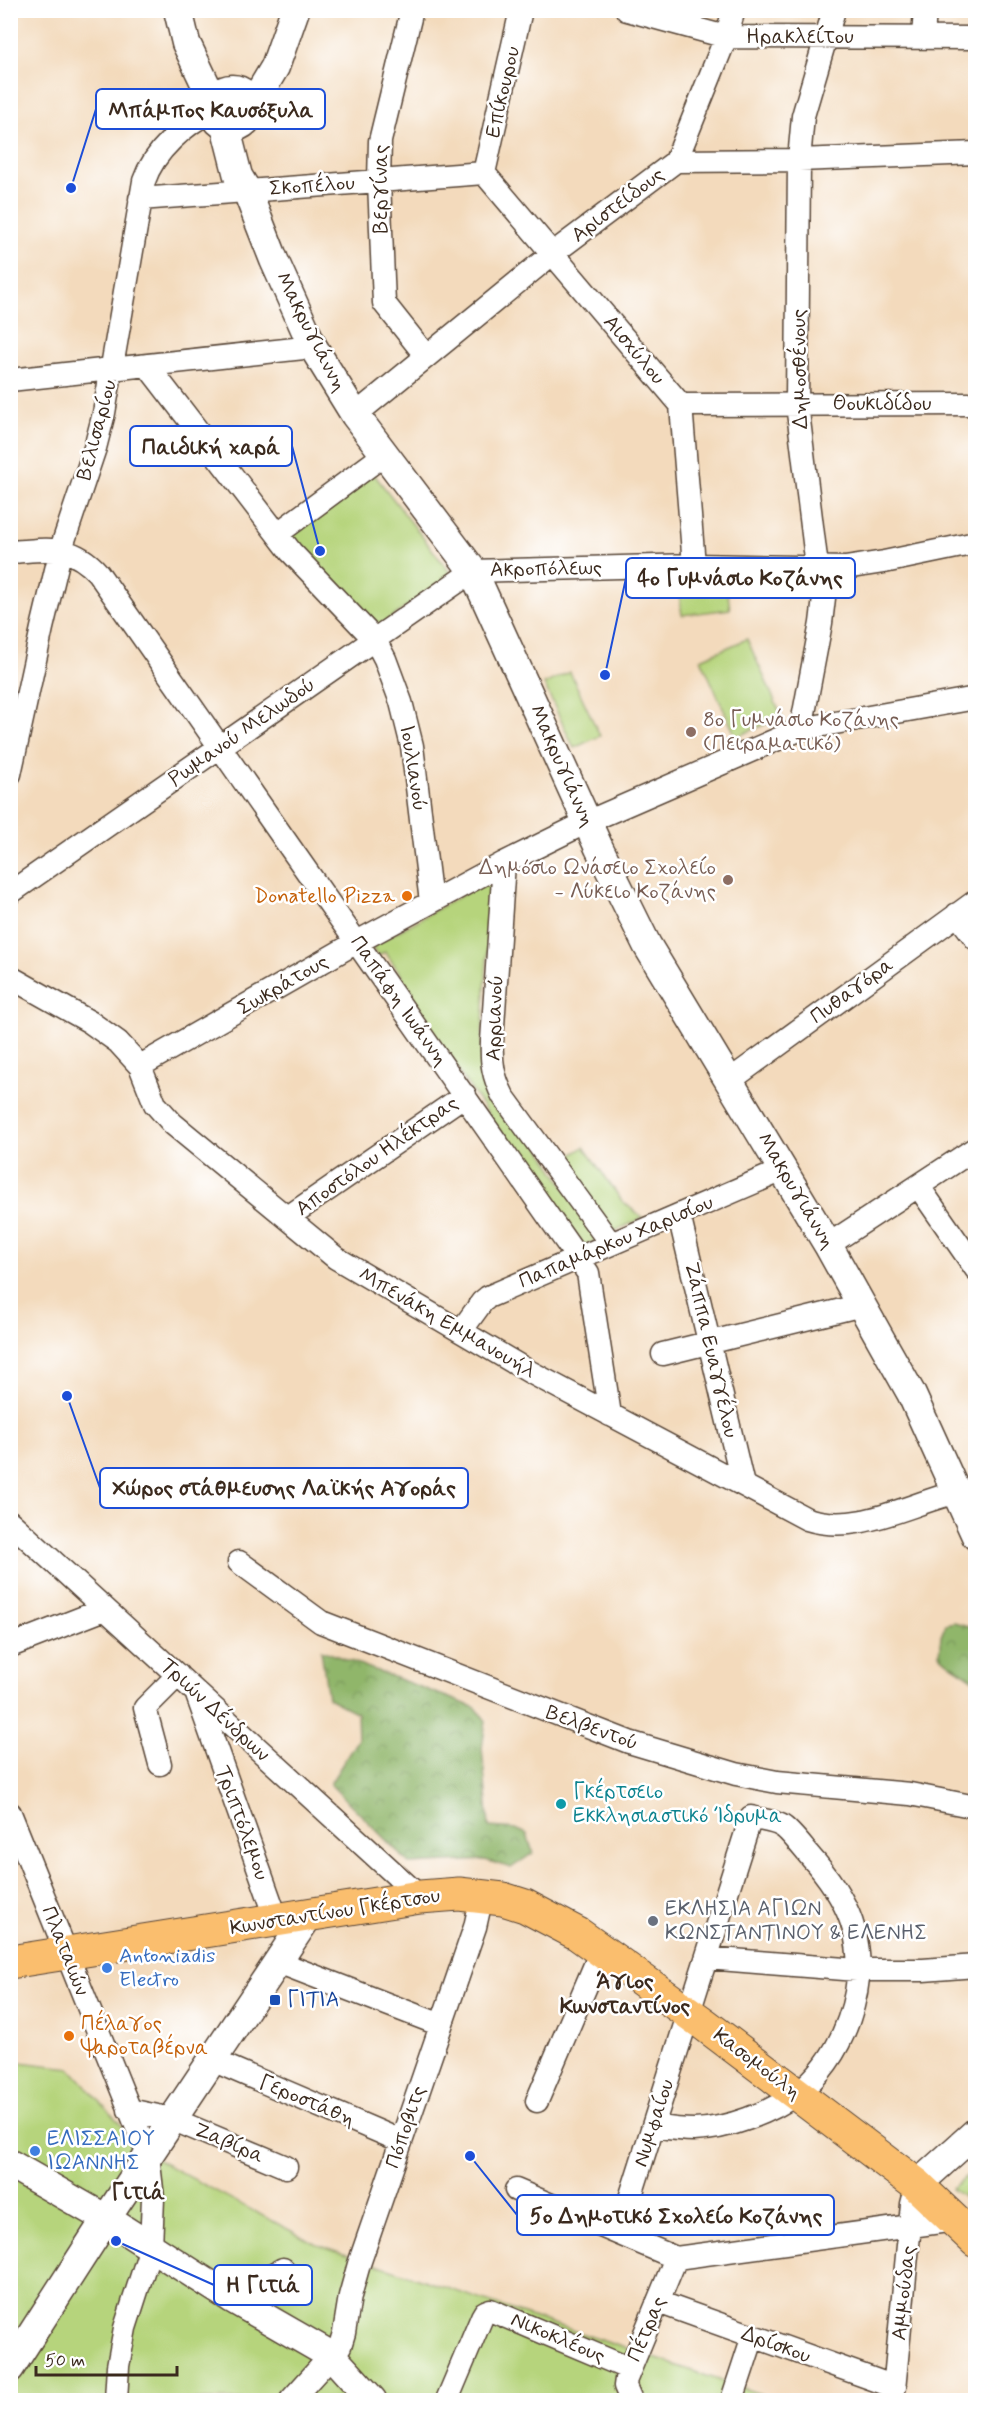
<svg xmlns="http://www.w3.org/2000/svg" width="986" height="2411" font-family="Mynerve,sans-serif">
	<defs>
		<pattern id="forest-crowns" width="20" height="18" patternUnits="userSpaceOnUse" patternTransform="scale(1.5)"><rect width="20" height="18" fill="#90b66b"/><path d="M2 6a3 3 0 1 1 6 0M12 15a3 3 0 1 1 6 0" fill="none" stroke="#779457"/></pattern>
	</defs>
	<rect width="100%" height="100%" fill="#fff"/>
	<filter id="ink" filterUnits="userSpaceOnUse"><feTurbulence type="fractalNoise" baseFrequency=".0167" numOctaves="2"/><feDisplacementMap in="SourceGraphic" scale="12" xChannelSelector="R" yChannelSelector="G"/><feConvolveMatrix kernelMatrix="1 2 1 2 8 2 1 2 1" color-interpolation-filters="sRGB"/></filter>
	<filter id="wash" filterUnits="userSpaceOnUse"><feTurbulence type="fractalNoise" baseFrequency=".008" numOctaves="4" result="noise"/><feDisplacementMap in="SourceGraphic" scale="24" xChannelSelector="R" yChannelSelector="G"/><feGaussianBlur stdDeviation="1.35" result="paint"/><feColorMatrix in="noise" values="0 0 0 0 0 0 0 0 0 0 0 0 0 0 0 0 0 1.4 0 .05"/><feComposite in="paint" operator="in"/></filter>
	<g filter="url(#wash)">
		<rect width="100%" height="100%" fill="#f3dabc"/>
		<path fill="#b6d47b" stroke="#787f4c" stroke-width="1.5" d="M373 473 452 575 375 629 288 536Z
			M726 580 730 609 682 615 678 587Z
			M747 639 782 717 736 737 701 659Z
			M570 672 600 736 574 748 544 684Z
			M492 878 481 1056 598 1239 581 1247 396 982 403 977 385 952 378 956 372 948 374 945Z
			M584 1147 622 1201 643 1218 615 1231 562 1162Z
			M11 2061 70 2068 148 2155 314 2243 778 2400H11Z
			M972 2172 975 2205 951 2189Z"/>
		<path fill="url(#forest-crowns)" stroke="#667044" stroke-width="1.5" d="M954 1622 975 1628V1681C963 1671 949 1666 939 1654L941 1636 946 1624Z
			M321 1650 476 1708 486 1721 482 1748 489 1827 516 1829 527 1834 533 1853 511 1868 485 1860 410 1864 330 1784 358 1739 357 1713 328 1698Z"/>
	</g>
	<g filter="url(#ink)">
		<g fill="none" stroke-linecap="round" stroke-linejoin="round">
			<g stroke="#574436" stroke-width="25">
				<path id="minor" d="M412 10 380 141 379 181 384 303 426 356
					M627 10 726 37 976 38
					M923 37 925 10
					M676 161 726 37 734 10
					M484 173 681 405 694 565
					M484 173 521 10
					M140 199 484 173
					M147 365 291 552 375 640 385 659 401 702 412 746 431 902
					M10 380 313 347
					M681 405 976 404
					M355 415 552 254 676 161 799 160 976 153
					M277 534 385 454
					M10 552C48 550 71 543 98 573L588 1273 610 1415
					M801 729 821 623 824 598 817 567 797 404 799 160 803 116 834 10
					M10 774 42 628 61 549 95 448 104 413 144 181C154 151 185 124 213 110
					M504 863 492 1041C491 1063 493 1076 503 1096L611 1244
					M10 893 473 571 694 565 845 568 884 562 976 543
					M957 914 976 939
					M10 977 90 1022 118 1042 140 1066 155 1104 173 1124 336 1258 530 1372 807 1519C865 1537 918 1496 976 1489
					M140 1066 357 942 504 863 587 822 801 729 976 698
					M729 1081 976 901
					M919 1187 976 1269
					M679 1215 743 1485
					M288 1217 465 1095
					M828 1245 976 1148
					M461 1331 482 1302 488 1297 783 1170
					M663 1354 862 1305
					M10 1522 420 1897
					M239 1562 321 1622 629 1742 736 1774 777 1782 910 1794 976 1807
					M10 1646 105 1609
					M197 1695 277 1920
					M160 1764 145 1708 178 1675
					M10 1813 148 2155 153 2198 151 2247 125 2328 118 2366 116 2400
					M707 1958 857 1970H923L976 1966
					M278 1962 441 2025
					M212 2060 401 2141
					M537 2101 601 1951
					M129 2110 172 2119 286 2167
					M516 2190 676 2258 955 2220
					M619 2233 751 1817C760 1820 775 1821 782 1826 791 1831 808 1855 816 1863 833 1883 847 1904 854 1930 869 1987 844 2058 796 2094 770 2113 727 2129 694 2130 680 2130 667 2128 653 2126
					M231 2298 283 2269
					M658 2302 895 2387
					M291 2400 340 2346 344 2333 350 2296 359 2264 475 1927 482 1896
					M447 2400 482 2317 485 2312 490 2310 630 2369
					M631 2400 625 2386 626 2379 676 2258
					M732 2400 753 2336
					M893 2400 912 2204 917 2185"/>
			</g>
			<g stroke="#574436" stroke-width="31">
				<path id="tertiary" d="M178 10 186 43 214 102
					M213 108a19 19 0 1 1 38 0a19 19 0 1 1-38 0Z
					M251 107 275 67 295 10
					M225 125 238 176 247 191 274 260 313 347 355 415 473 571 599 848 647 945 828 1245 885 1347 911 1393 976 1536
					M10 2164 115 2224 231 2298 332 2356 372 2400
					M917 2185 976 2132
					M10 2368 106 2219 309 1915"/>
			</g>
			<g stroke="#574436" stroke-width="35">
				<path id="primary" d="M10 1962 420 1897 459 1894 503 1899 525 1906 578 1934 704 2024 917 2185 976 2241"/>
			</g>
			<use href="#minor" stroke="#fff" stroke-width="22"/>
			<use href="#tertiary" stroke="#fff" stroke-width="28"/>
			<use href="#primary" stroke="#fabe6e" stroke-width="33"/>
		</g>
	</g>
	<g fill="#8d6e63" stroke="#fff" stroke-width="2">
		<circle cx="691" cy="732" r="6"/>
		<circle cx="728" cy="880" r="6"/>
	</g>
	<g fill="#e8710a" stroke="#fff" stroke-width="2">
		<circle cx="407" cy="896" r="6"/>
		<circle cx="69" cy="2036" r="6"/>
	</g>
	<circle fill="#0f9aa8" stroke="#fff" stroke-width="2" cx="561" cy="1804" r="6"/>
	<circle fill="#6b7280" stroke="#fff" stroke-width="2" cx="653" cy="1921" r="6"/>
	<g fill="#3f7fe0" stroke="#fff" stroke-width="2">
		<circle cx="107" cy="1968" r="6"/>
		<circle cx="35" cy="2151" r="6"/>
	</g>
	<rect fill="#1a4fb4" stroke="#fff" stroke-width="2" x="269" y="1994" width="12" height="12" rx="3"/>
	<g text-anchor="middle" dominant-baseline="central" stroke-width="5" stroke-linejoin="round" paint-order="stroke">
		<g font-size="21" fill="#3b2a1e" stroke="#fff">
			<text x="800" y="37">Ηρακλείτου</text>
			<text transform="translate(503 92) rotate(-77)">Επίκουρου</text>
			<text transform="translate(312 186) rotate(-4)">Σκοπέλου</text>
			<text transform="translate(381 189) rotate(-90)">Βεργίνας</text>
			<text transform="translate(618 205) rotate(-37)">Αριστείδους</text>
			<text transform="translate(311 332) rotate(63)">Μακρυγιάννη</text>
			<text transform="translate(634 350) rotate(50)">Αισχύλου</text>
			<text transform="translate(800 369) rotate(-91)">Δημοσθένους</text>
			<text x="882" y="404">Θουκιδίδου</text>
			<text transform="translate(97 430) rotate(-75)">Βελισαρίου</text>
			<text transform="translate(546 569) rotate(-1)">Ακροπόλεως</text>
			<text transform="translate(242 732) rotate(-35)">Ρωμανού Μελωδού</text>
			<text transform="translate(562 766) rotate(66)">Μακρυγιάννη</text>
			<text transform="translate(413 768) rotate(81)">Ιουλιανού</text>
			<text transform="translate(283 985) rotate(-30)">Σωκράτους</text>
			<text transform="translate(852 991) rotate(-36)">Πυθαγόρα</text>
			<text transform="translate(399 1001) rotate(55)">Παπάφη Ιωάννη</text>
			<text transform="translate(495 1018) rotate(-88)">Αρριανού</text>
			<text transform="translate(377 1156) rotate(-35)">Αποστόλου Ηλέκτρας</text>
			<text transform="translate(796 1191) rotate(59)">Μακρυγιάννη</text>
			<text transform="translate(616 1242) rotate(-23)">Παπαμάρκου Χαρισίου</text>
			<text transform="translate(447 1323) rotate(30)">Μπενάκη Εμμανουήλ</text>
			<text transform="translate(711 1350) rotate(77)">Ζάππα Ευαγγέλου</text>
			<text transform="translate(215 1710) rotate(43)">Τριών Δένδρων</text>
			<text transform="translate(592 1728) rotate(20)">Βελβεντού</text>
			<text transform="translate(242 1823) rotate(70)">Τριπτόλεμου</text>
			<text transform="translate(335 1912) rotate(-9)">Κωνσταντίνου Γκέρτσου</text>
			<text transform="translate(65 1951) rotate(68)">Πλαταιών</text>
			<text transform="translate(757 2064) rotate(37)">Κασομούλη</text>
			<text transform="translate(307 2101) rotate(23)">Γεροστάθη</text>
			<text transform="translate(654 2123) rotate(-72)">Νυμφαίου</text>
			<text transform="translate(406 2127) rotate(-71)">Πόποβιτς</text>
			<text transform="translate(229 2143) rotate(23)">Ζαβίρα</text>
			<text transform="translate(904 2293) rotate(-84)">Αμμούδας</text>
			<text transform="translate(647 2329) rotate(-67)">Πέτρας</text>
			<text transform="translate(558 2338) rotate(23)">Νικοκλέους</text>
			<text transform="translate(776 2345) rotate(20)">Δρίσκου</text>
		</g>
		<g font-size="21" fill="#785e54" stroke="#fff" text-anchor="start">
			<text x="703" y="720">8ο Γυμνάσιο Κοζάνης<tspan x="703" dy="24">(Πειραματικό)</tspan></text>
			<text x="716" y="868" text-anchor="end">Δημόσιο Ωνάσειο Σχολείο<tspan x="716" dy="24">- Λύκειο Κοζάνης</tspan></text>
		</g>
		<g font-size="21" fill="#c56008" stroke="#fff" text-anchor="end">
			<text x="395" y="896">Donatello Pizza</text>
			<text x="81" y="2024" text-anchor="start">Πέλαγος<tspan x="81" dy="24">Ψαροταβέρνα</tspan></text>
		</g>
		<g font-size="21" fill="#0d838f" stroke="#fff" text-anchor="start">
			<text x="573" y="1792">Γκέρτσειο<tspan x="573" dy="24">Εκκλησιαστικό Ίδρυμα</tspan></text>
		</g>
		<g font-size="21" fill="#5b616d" stroke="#fff" text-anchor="start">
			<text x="665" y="1909">ΕΚΛΗΣΙΑ ΑΓΙΩΝ<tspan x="665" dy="24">ΚΩΝΣΤΑΝΤΙΝΟΥ &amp; ΕΛΕΝΗΣ</tspan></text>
		</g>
		<g font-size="21" fill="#366cbe" stroke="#fff" text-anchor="start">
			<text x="119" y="1956">Antoniadis<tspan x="119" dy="24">Electro</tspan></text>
			<text x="47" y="2139">ΕΛΙΣΣΑΙΟΥ<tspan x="47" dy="24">ΙΩΑΝΝΗΣ</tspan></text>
		</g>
		<g font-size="21" fill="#164399" stroke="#fff" text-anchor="start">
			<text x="287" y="2000">ΓΙΤΙΑ</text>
		</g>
		<g font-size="22" font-weight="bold" fill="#3b2a1e" stroke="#fff">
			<text x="625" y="1982">Άγιος<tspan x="625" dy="25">Κωνσταντίνος</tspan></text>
			<text x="138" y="2193">Γιτιά</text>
		</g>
	</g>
	<path fill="none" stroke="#1d4ed8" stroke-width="2" d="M71 188L96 109M320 551L292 446M605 675L626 578M67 1396L100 1488M470 2156L517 2215M116 2241L214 2285"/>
	<g fill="#1d4ed8" stroke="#fff" stroke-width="2">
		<circle cx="71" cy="188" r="6"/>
		<circle cx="320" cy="551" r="6"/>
		<circle cx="605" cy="675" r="6"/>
		<circle cx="67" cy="1396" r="6"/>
		<circle cx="470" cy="2156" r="6"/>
		<circle cx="116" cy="2241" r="6"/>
	</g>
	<g fill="#fff" stroke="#1d4ed8" stroke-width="2">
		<rect x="96" y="89" width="229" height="40" rx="6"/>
		<rect x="130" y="426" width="162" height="40" rx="6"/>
		<rect x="626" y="558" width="229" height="40" rx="6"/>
		<rect x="100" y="1468" width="368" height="40" rx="6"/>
		<rect x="517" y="2195" width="317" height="40" rx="6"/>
		<rect x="214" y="2265" width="98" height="40" rx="6"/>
	</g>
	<g font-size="22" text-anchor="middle" font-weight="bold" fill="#3b2a1e">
		<text x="211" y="117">Μπάμπος Καυσόξυλα</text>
		<text x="211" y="454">Παιδική χαρά</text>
		<text x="740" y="585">4ο Γυμνάσιο Κοζάνης</text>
		<text x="284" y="1495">Χώρος στάθμευσης Λαϊκής Αγοράς</text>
		<text x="676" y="2223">5ο Δημοτικό Σχολείο Κοζάνης</text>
		<text x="263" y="2292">Η Γιτιά</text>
	</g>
	<rect width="986" height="2411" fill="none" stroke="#fff" stroke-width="36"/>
	<path d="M36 2366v9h141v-9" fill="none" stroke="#3b2a1e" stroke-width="3"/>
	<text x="45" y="2366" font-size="18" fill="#3b2a1e" stroke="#ffffff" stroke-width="4.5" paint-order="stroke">50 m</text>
</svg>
